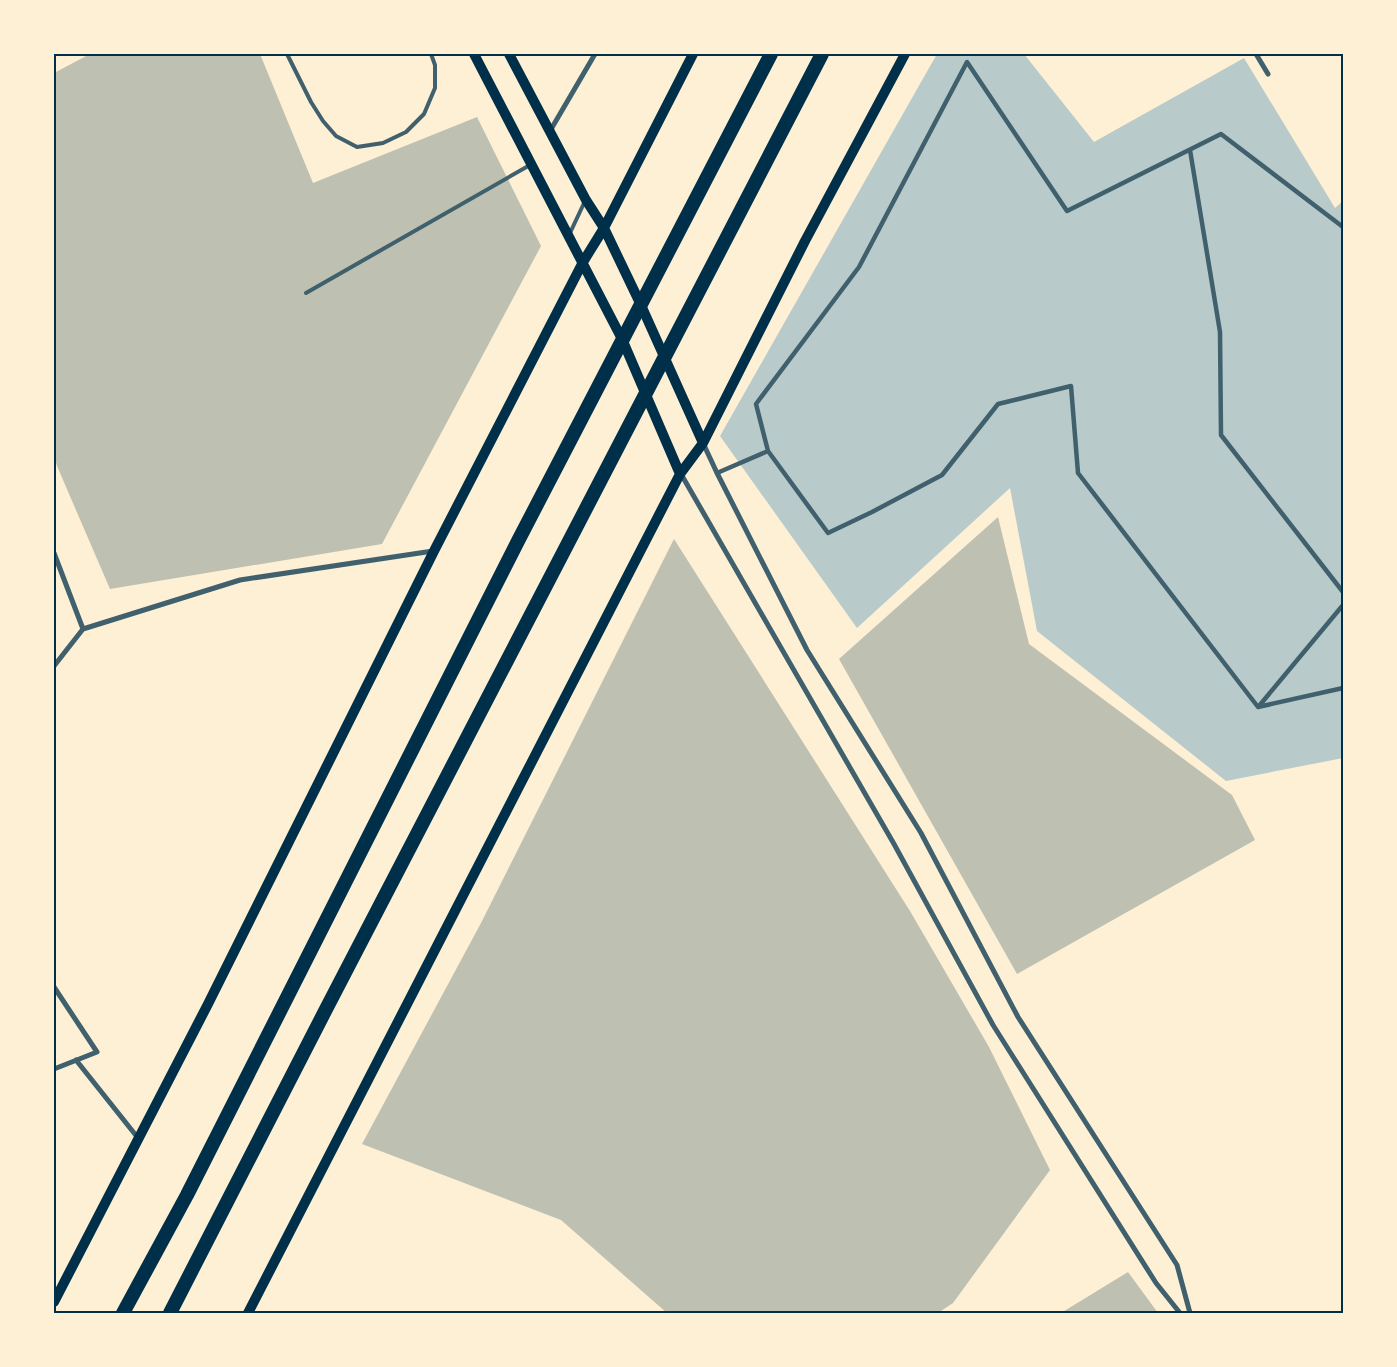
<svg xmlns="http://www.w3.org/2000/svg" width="1397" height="1367" font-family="Manrope,sans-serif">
	<rect width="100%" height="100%" fill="#fdf0d5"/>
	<path fill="#b9caca" d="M937 54H1024L1094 142 1244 58 1335 208 1343 201V758L1226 781 1037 631 1010 488 857 628 720 436Z"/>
	<path fill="#bec0b2" d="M90 54H260L313 183 477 117 541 246 382 544 110 589 57 466 54 455V73Z
		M998 517 1029 644 1232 795 1255 840 1017 974 839 659Z
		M674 539 910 911 989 1047 1050 1170 953 1303 938 1313H667L561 1220 362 1144 481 923Z
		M1128 1272 1158 1313H1061Z"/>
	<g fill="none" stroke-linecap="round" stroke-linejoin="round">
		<path stroke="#3f606c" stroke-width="4" d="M287 54 311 102 323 121 336 136 357 147 383 143 406 132 424 114 435 88V65L431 54
			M570 233 585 201
			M306 293 530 165"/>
		<path stroke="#3f606c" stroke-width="4.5" d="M1190 150 1220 332 1221 435 1343 592
			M1343 227 1221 134 1067 211 967 62 859 267 756 404 768 451 828 533 872 512 942 475 998 404 1071 386 1078 473 1258 707 1343 688
			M717 473 768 451
			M1259 706 1343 605"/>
		<path stroke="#3f606c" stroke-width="5" d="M1256 54 1268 74
			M550 131 595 54
			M703 443 717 473 807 650 921 833 1018 1017 1177 1265 1190 1313
			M681 474 894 844 993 1025 1156 1283 1180 1313
			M54 553 83 629
			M54 666 83 629 240 580 433 551
			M54 987 97 1052 54 1069
			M76 1060 138 1138"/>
		<path stroke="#003049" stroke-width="10" d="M474 54 622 339 680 474
			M509 54 586 200 604 228 640 303 703 443
			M54 1302 208 1004 434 551 583 262 604 228 693 54
			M248 1313 680 474 703 443 805 241 905 54"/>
		<path stroke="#003049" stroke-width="14" d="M123 1313 187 1195 518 541 771 54
			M170 1313 323 1015 822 54"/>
	</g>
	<rect width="1397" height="1367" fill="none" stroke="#fdf0d5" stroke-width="110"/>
	<rect x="55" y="55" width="1287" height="1257" fill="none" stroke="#003049" stroke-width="2"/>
</svg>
